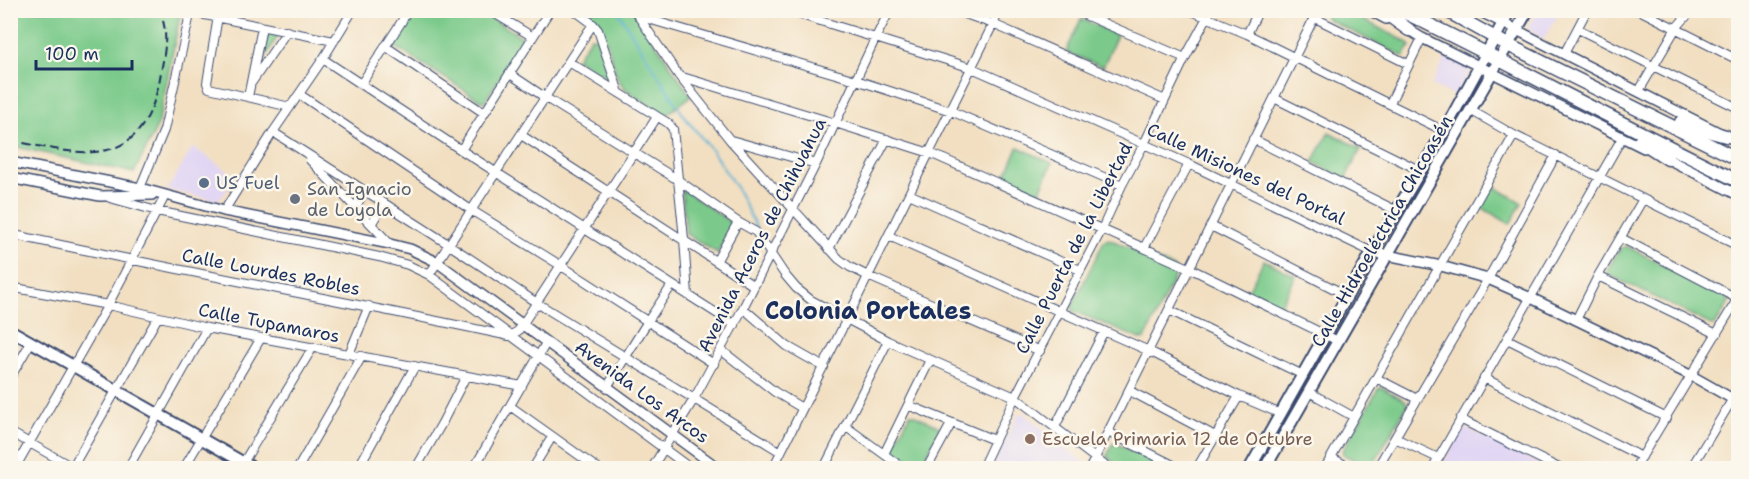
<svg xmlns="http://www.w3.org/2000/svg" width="1749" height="479" font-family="'Shantell Sans',sans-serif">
	<rect width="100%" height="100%" fill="#fbf7ec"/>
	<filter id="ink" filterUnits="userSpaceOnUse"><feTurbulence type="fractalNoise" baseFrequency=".0167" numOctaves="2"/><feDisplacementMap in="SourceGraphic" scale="12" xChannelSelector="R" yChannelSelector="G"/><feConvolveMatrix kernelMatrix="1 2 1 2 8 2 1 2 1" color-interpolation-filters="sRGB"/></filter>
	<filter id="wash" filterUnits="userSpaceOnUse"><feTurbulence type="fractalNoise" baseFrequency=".008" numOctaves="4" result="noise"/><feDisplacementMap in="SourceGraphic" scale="24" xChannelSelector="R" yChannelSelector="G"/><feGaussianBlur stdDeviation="1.35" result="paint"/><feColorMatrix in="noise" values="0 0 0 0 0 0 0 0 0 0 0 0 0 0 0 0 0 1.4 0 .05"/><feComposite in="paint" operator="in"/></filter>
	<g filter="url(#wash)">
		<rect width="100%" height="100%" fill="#f2dfc1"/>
		<path fill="#e0d4f4" d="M1537 11H1560L1544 39 1532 32 1528 27Z
			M1446 56 1471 68 1456 97 1432 85Z
			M193 147 236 177 221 198 217 200 167 190Z
			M1023 413 1084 463 1082 468H992L1018 415Z
			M1468 429 1548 468H1454L1443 464 1463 431Z"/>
		<path fill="#7bca8b" stroke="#4b7c74" stroke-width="1.5" d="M11 10 181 11 158 125 134 173 11 146Z
			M412 11H480L523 38V41L485 101 483 102 392 45 411 17Z
			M585 11H634L691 96 665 116C649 102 626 96 617 77L602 26 596 19Z
			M1327 11H1346L1409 43 1410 46 1404 57 1400 55 1327 19 1325 15Z
			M1081 19 1117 35 1103 67 1066 52Z
			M266 32 279 34 257 71Z
			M591 37H596L612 82 576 59Z
			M1329 132 1361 149 1345 179 1313 162Z
			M1018 147 1052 163 1038 196 1004 180Z
			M1492 185 1522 203 1510 224 1479 206Z
			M684 190 734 225 717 253 686 234 682 192Z
			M1109 239 1175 268 1177 272 1145 339 1142 340 1073 311 1072 306 1104 241Z
			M1626 246 1727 297 1729 302 1716 324 1713 326 1609 275 1607 270 1620 249Z
			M1264 260 1296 276 1280 306 1248 291Z
			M1381 387 1406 401 1407 406 1372 466 1369 467 1344 455 1342 452 1378 389Z
			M910 414H913L938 426 940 429 920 468H913L891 451Z
			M1114 443 1117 444 1166 468C1146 469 1121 474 1107 456L1111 446Z"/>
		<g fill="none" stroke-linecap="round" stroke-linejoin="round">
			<path stroke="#59b1d6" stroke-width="2" d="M617 10 684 116 713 152 737 189 756 227"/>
		</g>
	</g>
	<g filter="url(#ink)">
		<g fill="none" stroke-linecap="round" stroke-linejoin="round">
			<g stroke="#3b496d" stroke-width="10">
				<path id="minor" d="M219 10 207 83 209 88 290 107
					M489 10 533 37
					M574 10 593 24 598 30 619 93
					M634 10 679 76 730 140 839 259 850 267 868 276 1040 351
					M785 10 972 68 1189 164 1372 252
					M954 10 993 24 1165 100
					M1073 10 1185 58
					M1189 10 1247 34 1444 131
					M1639 10 1738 60
					M1736 10 1738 12
					M190 12 334 41
					M638 16 856 80 951 111 1122 185
					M1315 18 1408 64
					M593 24 429 275 690 468
					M1578 29 1738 108
					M1247 34 1259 10
					M385 46 484 113
					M1564 54 1587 10
					M323 59 461 150 735 325
					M569 62 668 123 673 129 684 239 688 295
					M510 74 546 98 678 180 738 222 756 232 785 275 796 288 811 300 888 341 1015 397 1108 468
					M679 76 835 123 930 153 1189 268 1338 341
					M252 82 287 31
					M361 84 402 21 407 10
					M1639 91 1676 28 1692 10
					M299 94 471 210 560 265 714 364
					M248 97 262 27
					M1274 98 1421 171
					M1390 103 1422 38
					M1470 110 1514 135 1738 246
					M273 132 448 244 537 303 781 452
					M521 135 754 286
					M1253 139 1397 211
					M731 140 816 164
					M461 150 550 10
					M310 160 390 244
					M140 188 164 130 191 10
					M909 194 1080 270
					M110 198 157 211 379 257 408 265 429 275
					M356 206 365 191
					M224 211 273 132 323 59 353 10
					M372 223 384 203
					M1211 226 1348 296
					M10 234C176 271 343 300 509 336L518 331 522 325 657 117
					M889 236 1149 351 1239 396 1281 414
					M1621 238 1738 299
					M1144 248 1189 164
					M829 249 887 139
					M717 260 738 222
					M1598 276 1717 334
					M10 287 108 305 207 328 522 386
					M743 308 787 346 824 367
					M1169 310 1303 375
					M1576 320 1598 276 1643 199
					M1507 339 1667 418
					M721 350 775 392 802 408
					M349 354 369 306
					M10 378 31 342
					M1376 378 1417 399
					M1484 378 1642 457
					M607 387 648 321 672 285
					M1130 391 1217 437
					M1309 392 1354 417
					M908 405 994 440
					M510 406 597 468
					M1460 419 1559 468
					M845 426 903 468
					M1055 427 1104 331
					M10 432 74 468
					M1108 432 1179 468
					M1395 438 1438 458
					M884 454 930 360
					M1332 458 1351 468
					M15 468 108 305 165 196
					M72 468 158 317
					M128 468 207 328
					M184 468 261 338
					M240 468 313 347
					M298 468 362 356
					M358 468 415 366
					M416 468 442 423 466 376
					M474 468 546 343
					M533 468 552 437
					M652 468 694 399 743 308 816 164 876 37 890 10
					M773 468 1000 10
					M824 468 888 341
					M927 468 951 424
					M982 468 1015 397 1102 229 1122 185 1144 144 1185 58 1211 10
					M1090 468 1318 10
					M1197 468 1239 396
					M1325 468 1514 135
					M1377 468 1488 279 1556 155
					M1433 468 1622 138
					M1635 468 1738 298
					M1691 468 1738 390"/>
			</g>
			<g stroke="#3b496d" stroke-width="12">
				<path id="tertiary" d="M1369 10 1386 19
					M1477 10 1738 142
					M1404 27 1422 38 1644 148
					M1664 157 1738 195
					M10 162 140 188 224 211 390 244 410 249 437 262 718 468
					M10 178 100 196 152 195
					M1372 252 1441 266 1488 279 1531 298 1692 376 1738 402"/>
			</g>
			<g stroke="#3b496d" stroke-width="14">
				<path id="secondary" d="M10 330 253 468
					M1250 468 1372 252 1444 131 1510 10
					M1265 468 1528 10"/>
			</g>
			<g stroke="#3b496d" stroke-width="15">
				<path id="primary" d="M1381 10 1409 30
					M1400 10C1514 66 1625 126 1738 181
					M1445 10 1508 45 1738 159
					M1681 122 1696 128 1726 136
					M1640 141 1668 159"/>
			</g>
			<use href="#minor" stroke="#fff" stroke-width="8"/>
			<use href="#tertiary" stroke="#fff" stroke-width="9"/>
			<use href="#secondary" stroke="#fff" stroke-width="10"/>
			<use href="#primary" stroke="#fff" stroke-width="12"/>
			<path stroke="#1b2f5e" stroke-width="2" stroke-dasharray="9 4.5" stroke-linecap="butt" d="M10 140C84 156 142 172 160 78 164 54 170 33 159 10"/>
		</g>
	</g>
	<circle fill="#5c6f8a" stroke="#fbf7ec" stroke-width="2" cx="204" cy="183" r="6"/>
	<circle fill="#6b7280" stroke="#fbf7ec" stroke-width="2" cx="295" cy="199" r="6"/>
	<circle fill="#8d6e63" stroke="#fbf7ec" stroke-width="2" cx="1030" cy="439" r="6"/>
	<g text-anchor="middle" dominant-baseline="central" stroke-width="5" stroke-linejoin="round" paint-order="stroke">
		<g font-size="18" fill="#1b2f5e" stroke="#fbf7ec">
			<text transform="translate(1246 174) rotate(25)">Calle Misiones del Portal</text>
			<text transform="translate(1382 231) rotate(-60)">Calle Hidroeléctrica Chicoasén</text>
			<text transform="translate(762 235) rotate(-63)">Avenida Aceros de Chihuahua</text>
			<text transform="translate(1074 248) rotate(-63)">Calle Puerta de la Libertad</text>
			<text transform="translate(271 272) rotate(11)">Calle Lourdes Robles</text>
			<text transform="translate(269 323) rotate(11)">Calle Tupamaros</text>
			<text transform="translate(642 392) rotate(36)">Avenida Los Arcos</text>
		</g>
		<g font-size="18" fill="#4e5e75" stroke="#fbf7ec" text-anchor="start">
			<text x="216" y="183">US Fuel</text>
		</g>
		<g font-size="18" fill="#5b616d" stroke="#fbf7ec" text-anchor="start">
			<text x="307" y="189">San Ignacio<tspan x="307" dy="21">de Loyola</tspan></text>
		</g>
		<g font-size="18" fill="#785e54" stroke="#fbf7ec" text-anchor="start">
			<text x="1042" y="439">Escuela Primaria 12 de Octubre</text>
		</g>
		<g font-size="24" font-weight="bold" fill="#1b2f5e" stroke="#fbf7ec">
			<text x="868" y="311">Colonia Portales</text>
		</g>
	</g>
	<rect width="1749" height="479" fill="none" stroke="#fbf7ec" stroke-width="36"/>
	<path d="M36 60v9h96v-9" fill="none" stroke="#1b2f5e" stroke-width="3"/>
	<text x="45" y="60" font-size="18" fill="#1b2f5e" stroke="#fbf7ec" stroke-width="4.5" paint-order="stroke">100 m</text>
</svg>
